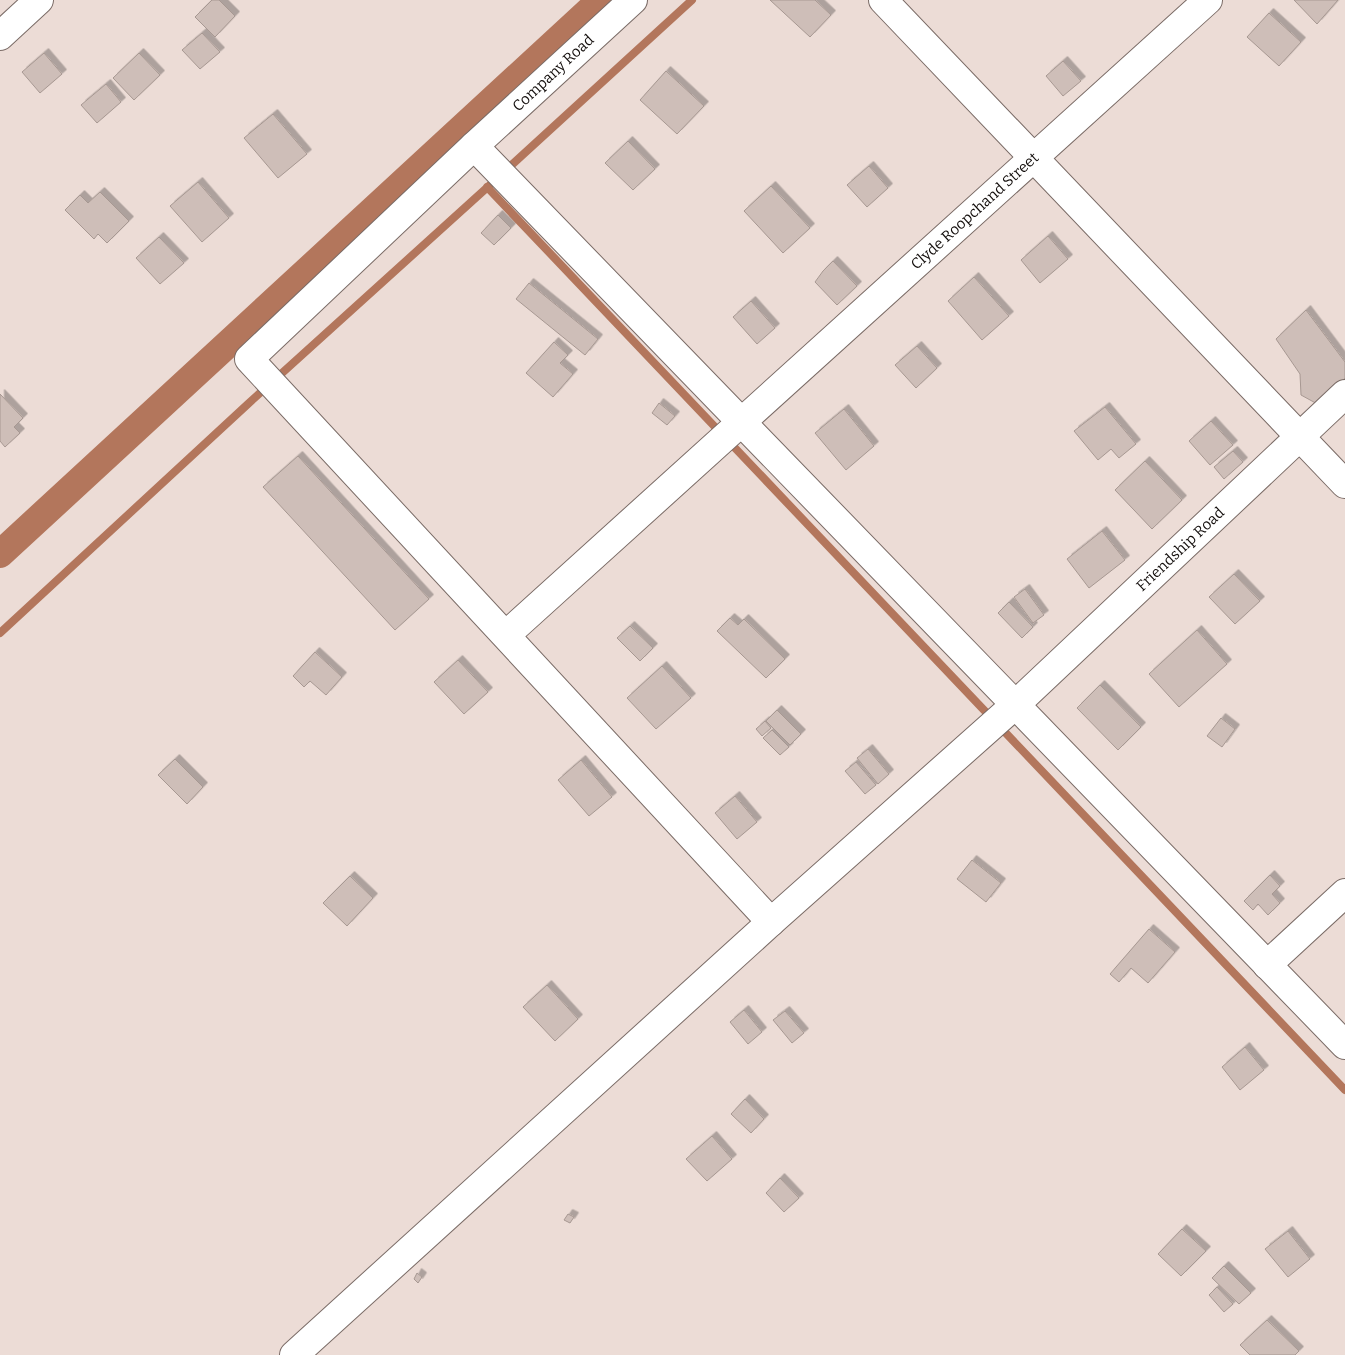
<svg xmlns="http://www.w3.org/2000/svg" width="1345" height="1355" font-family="Bitter,serif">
	<defs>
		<filter id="shadow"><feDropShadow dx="4.5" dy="-4.5" stdDeviation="0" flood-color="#0004"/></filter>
	</defs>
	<rect width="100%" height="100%" fill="#ecdcd6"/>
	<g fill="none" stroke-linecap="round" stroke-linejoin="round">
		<path stroke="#b3765c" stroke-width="8" d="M505 171 692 0
			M487 187 1345 1090
			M0 633 249 403 491 184"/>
		<path stroke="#b3765c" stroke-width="28" d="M0 554 601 0"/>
	</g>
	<path fill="#cebeb8" stroke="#a79892" filter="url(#shadow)" d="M212 0H219L235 16 215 37 195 17Z
		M770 0H815L831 15 810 37Z
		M1294 0H1338L1317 24Z
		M1269 13 1301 42 1279 66 1247 37Z
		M202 33 220 52 200 69 182 50Z
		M44 53 62 74 40 93 22 72Z
		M139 53 160 75 134 100 113 78Z
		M1063 61 1081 81 1063 96 1046 76Z
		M666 71 704 106 677 134 640 100Z
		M106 84 121 102 97 123 81 105Z
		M273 114 307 154 278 178 244 138Z
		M628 141 655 169 633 190 605 163Z
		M869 166 888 188 867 207 847 185Z
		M198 182 229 218 202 242 170 206Z
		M771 186 810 228 783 253 744 211Z
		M100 192 129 221 107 243 98 234 94 239 65 210 80 195 88 203Z
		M498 215 511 228 494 245 481 233Z
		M1048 236 1068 259 1040 283 1021 260Z
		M159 237 184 263 160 284 136 258Z
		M833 261 857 286 837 305 815 282 823 271Z
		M974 277 1009 316 982 340 948 301Z
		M529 283 598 339 585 355 516 299Z
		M751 301 775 328 757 344 733 317Z
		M1306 310 1345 362V378L1321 406 1301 395 1300 374 1276 339Z
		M554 342 568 355 560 363 573 374 553 397 526 373Z
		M917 346 937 368 916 388 895 365Z
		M0 394 23 418 14 427 20 433 5 447 0 441Z
		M659 403 675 416 667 425 652 413Z
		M1105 407 1136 444 1119 458 1111 449 1098 460 1074 431Z
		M844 409 874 446 846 470 815 433Z
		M1211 421 1233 445 1210 465 1189 441Z
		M1233 451 1243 462 1224 479 1214 467Z
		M298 456 429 599 395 630 263 487Z
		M1145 461 1182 500 1152 529 1115 490Z
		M1102 531 1125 560 1089 588 1067 559Z
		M1234 574 1260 601 1235 624 1209 597Z
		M1025 589 1044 615 1033 623 1014 597Z
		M1009 602 1033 627 1022 638 998 613Z
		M730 618 738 625 744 619 785 659 766 678 717 631Z
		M630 626 653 648 640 661 617 638Z
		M1197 630 1227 664 1179 707 1149 674Z
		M315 652 342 677 326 695 310 681 304 687 293 676Z
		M458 660 488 692 464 714 434 682Z
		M662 666 691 698 656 729 627 698Z
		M1100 685 1141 727 1118 750 1077 708Z
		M777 710 801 734 790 745 766 721Z
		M1221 718 1235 729 1222 747 1207 736Z
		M765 721 771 728 762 736 756 729Z
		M772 730 789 747 780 755 763 738Z
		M868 749 889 774 878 784 857 758Z
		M175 759 203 787 187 804 158 775Z
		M581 760 612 797 589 816 558 780Z
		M856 762 876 785 865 794 845 771Z
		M735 796 757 822 737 839 715 813Z
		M972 860 1001 883 986 902 957 879Z
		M1270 875 1280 886 1272 894 1280 903 1268 915 1258 904 1253 910 1244 901Z
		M350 876 373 898 347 926 323 903Z
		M1149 929 1175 952 1148 983 1131 968 1119 982 1110 974Z
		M547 985 578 1019 555 1041 523 1007Z
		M744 1010 762 1032 748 1044 730 1022Z
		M785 1011 804 1033 792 1043 773 1020Z
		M1245 1047 1264 1070 1240 1090 1222 1067Z
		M745 1099 764 1119 751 1133 731 1114Z
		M712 1136 732 1159 707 1181 686 1159Z
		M780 1178 799 1198 784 1212 766 1193Z
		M568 1214 574 1217 570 1223 564 1220Z
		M1182 1229 1206 1251 1181 1276 1158 1254Z
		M1288 1231 1310 1259 1288 1277 1265 1249Z
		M1224 1266 1251 1293 1239 1304 1212 1278Z
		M417 1273 422 1277 418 1283 414 1279Z
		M1217 1287 1233 1304 1224 1312 1209 1295Z
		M1267 1320 1299 1351 1295 1355H1250L1240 1345Z"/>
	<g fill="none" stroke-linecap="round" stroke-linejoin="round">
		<g stroke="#7a6b66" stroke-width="30">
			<g id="minor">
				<path d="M633 0 474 146 249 359 771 922"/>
				<path d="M883 0 1345 484"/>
				<path d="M0 36 39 0"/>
				<path d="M474 146 1345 1045"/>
				<path id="s1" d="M506 635 1208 0"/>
				<path d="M1267 965 1345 893"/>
				<path id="s2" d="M294 1355 771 922 1015 705 1345 394"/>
			</g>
		</g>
		<use href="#minor" stroke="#fff" stroke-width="28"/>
	</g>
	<g text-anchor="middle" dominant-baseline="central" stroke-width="4.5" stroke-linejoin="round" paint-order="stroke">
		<g font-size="15" fill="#120d0b" stroke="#fff">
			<text transform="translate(553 73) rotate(-43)">Company Road</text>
			<text stroke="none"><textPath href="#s1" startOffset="632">Clyde Roopchand Street</textPath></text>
			<text stroke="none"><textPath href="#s2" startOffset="1198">Friendship Road</textPath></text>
		</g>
	</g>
</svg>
